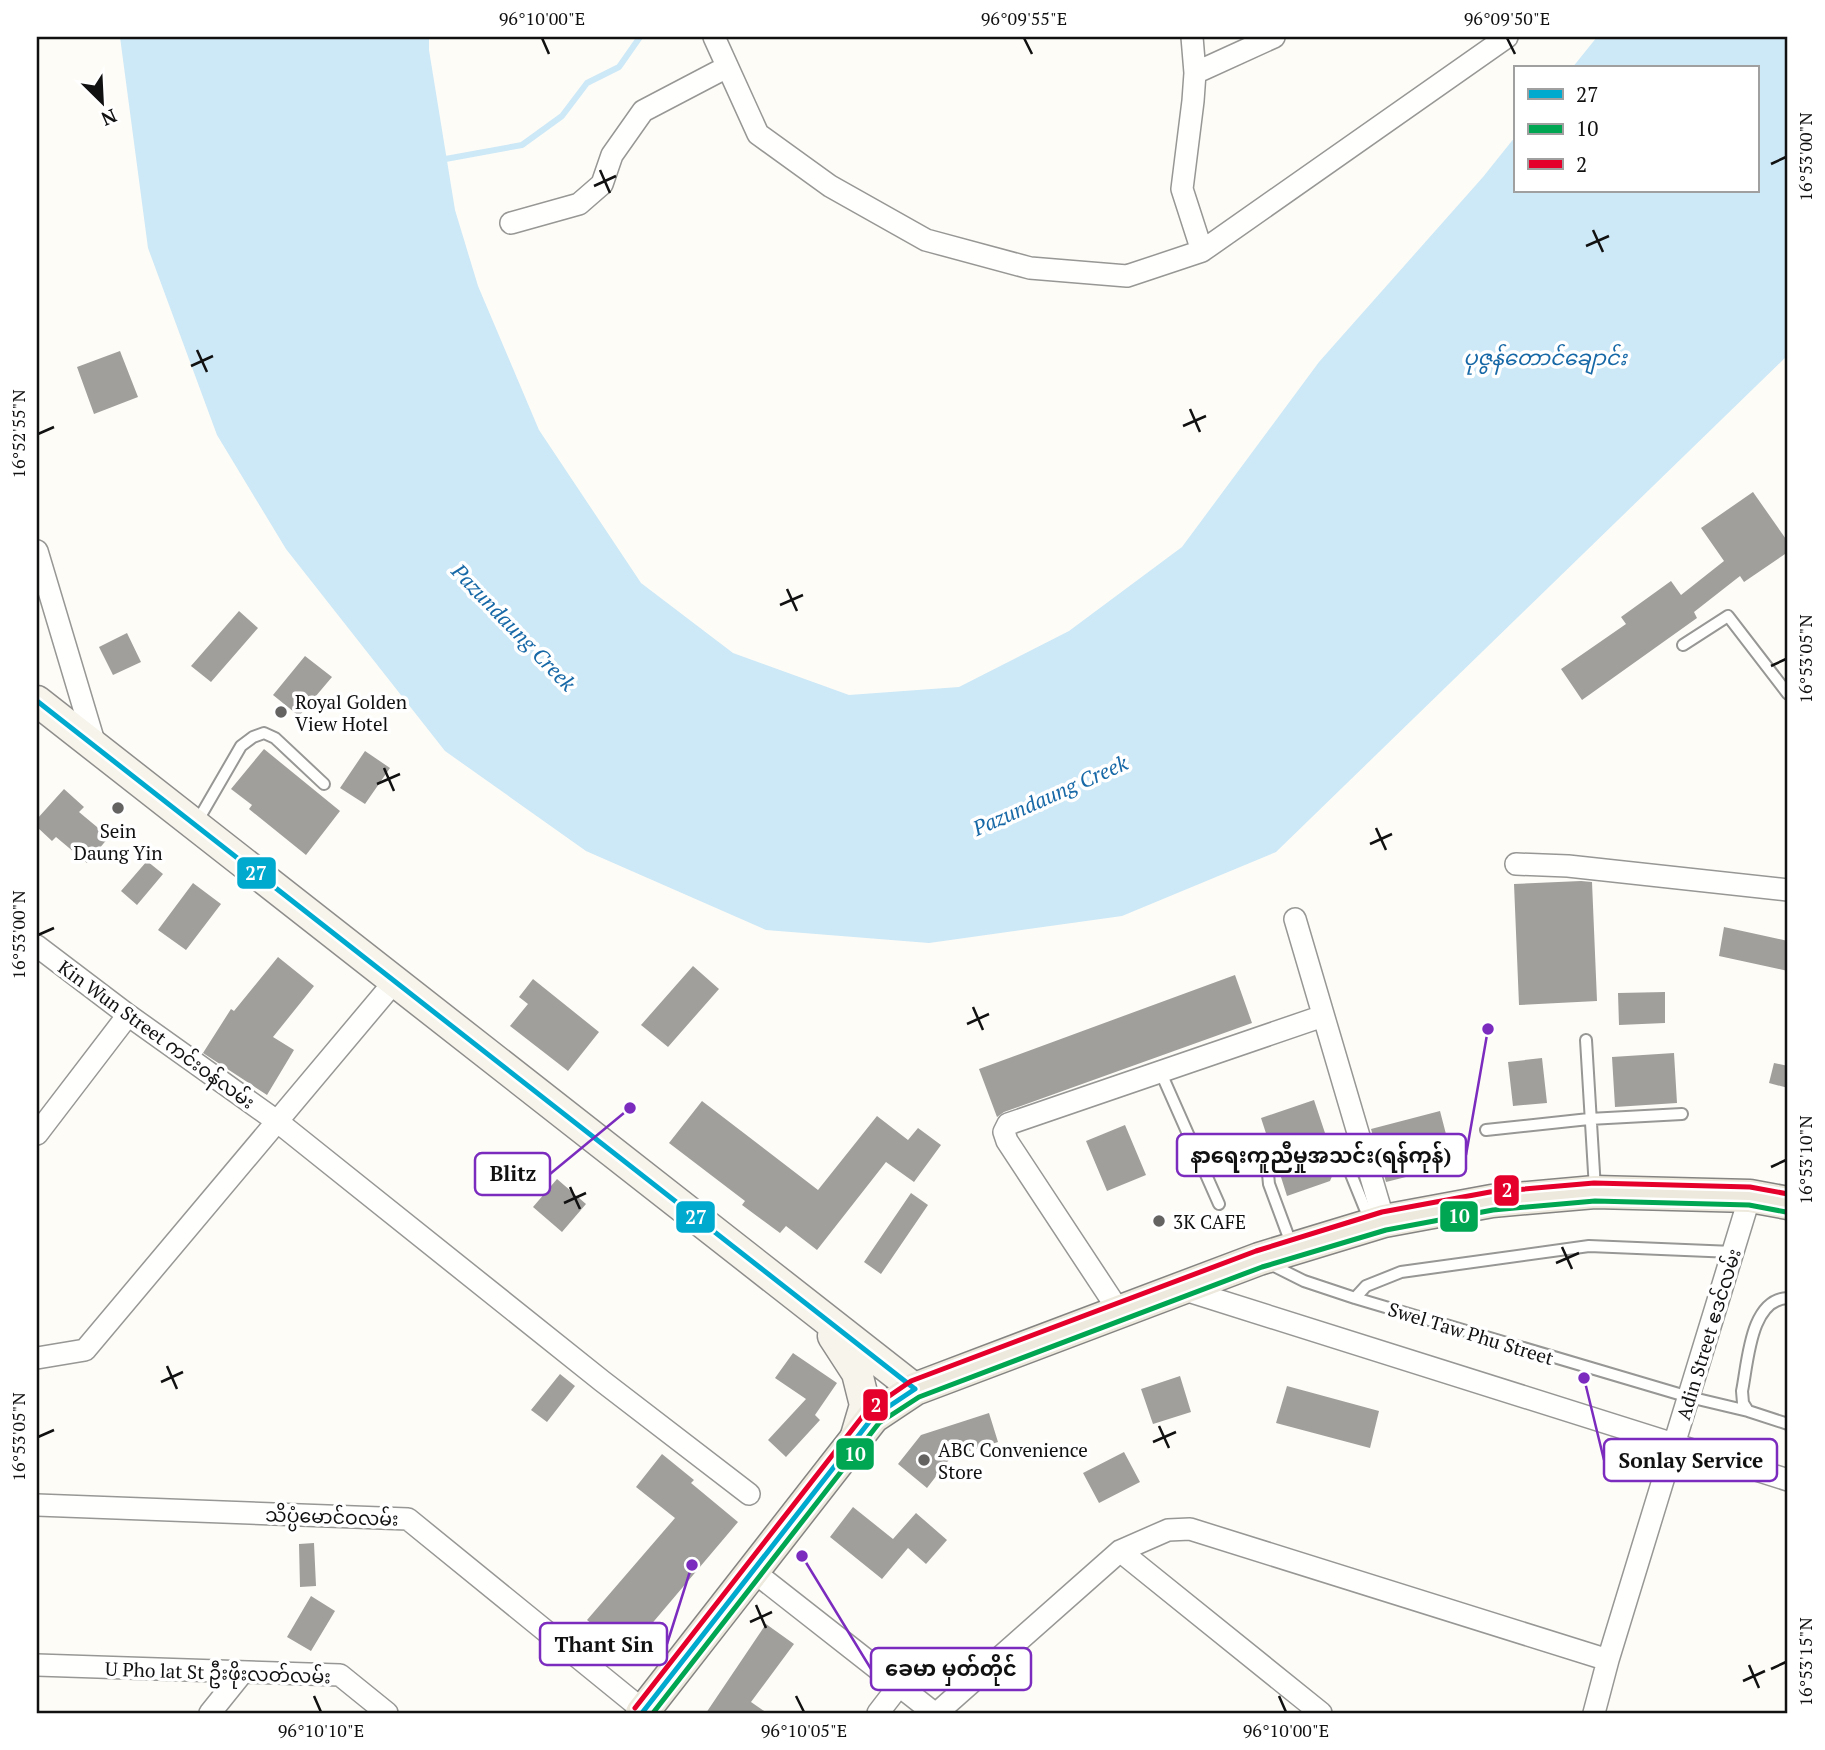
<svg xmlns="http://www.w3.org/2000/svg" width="1825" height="1750" font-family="'PT Serif','Noto Sans Myanmar',serif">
	<rect width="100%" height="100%" fill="#fdfcf7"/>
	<path fill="#cde8f7" d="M120 37H429V50L455 210 478 286 539 430 641 583 733 653 849 695 959 687 1069 631 1182 547 1319 362 1483 177 1515 137V191H1757V68H1572L1597 37H1788V355L1276 852 1122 916 929 943 766 930 586 851 445 751 286 549 217 435 148 248Z"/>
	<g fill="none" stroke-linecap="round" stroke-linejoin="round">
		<path stroke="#cde8f7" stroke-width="6" d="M440 160 522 145 562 116 587 83 619 67 640 37"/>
	</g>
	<path fill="#a19f9c" d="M120 351 138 397 94 414 77 367Z
		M1753 492 1788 542V552L1744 582 1740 576 1694 612 1697 618 1582 700 1561 669 1626 624 1621 617 1671 581 1681 595 1724 561 1701 528Z
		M239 611 258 628 211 682 191 666Z
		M127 633 141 662 113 675 99 647Z
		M305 656 332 677 299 716 273 695Z
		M264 749 340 811 306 855 249 809 252 805 231 789Z
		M365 751 390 768 365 804 340 788Z
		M64 789 84 807 79 812 109 837 87 863 56 837 52 841 37 827V819Z
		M147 861 163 874 137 905 121 891Z
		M1581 881 1592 882 1597 1001 1519 1005 1514 884Z
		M193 883 221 904 186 950 158 930Z
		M1724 927 1788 941V971L1719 956Z
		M278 957 314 986 273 1037 294 1050 267 1095 203 1053 231 1009 234 1011Z
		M693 966 719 989 668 1047 641 1025Z
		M1235 975 1252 1023 1004 1112 997 1117 979 1069Z
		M533 979 599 1032 568 1071 510 1026 528 1004 519 997Z
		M1665 992V1023L1619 1025 1618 993Z
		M1674 1053 1677 1103 1615 1107 1612 1057Z
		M1542 1058 1547 1103 1513 1106 1508 1062Z
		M1774 1063 1788 1066V1088L1769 1083Z
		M1314 1100 1328 1142 1323 1145 1322 1151 1326 1156 1333 1157 1336 1167 1330 1181 1287 1196 1280 1174 1284 1168V1162L1280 1158H1274L1261 1118Z
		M702 1101 818 1190 877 1116 908 1140 918 1128 941 1145 914 1182 886 1162 817 1250 786 1226 780 1233 742 1205 745 1201 669 1143Z
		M1440 1111 1454 1165 1386 1182 1371 1129Z
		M1125 1125 1146 1175 1107 1191 1086 1141Z
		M557 1179 586 1204 562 1232 533 1207Z
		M911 1193 928 1205 881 1274 864 1262Z
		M793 1353 837 1383 815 1415 820 1420 786 1457 768 1440 806 1399 775 1378Z
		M560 1374 575 1386 547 1422 531 1410Z
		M1180 1376 1191 1412 1153 1424 1141 1389Z
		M1287 1386 1379 1411 1370 1448 1276 1423Z
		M989 1413 998 1442 951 1457 927 1488 898 1464 921 1435Z
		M1124 1452 1140 1482 1099 1503 1083 1473Z
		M662 1454 694 1480 691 1483 738 1522 627 1653 587 1620 675 1518 636 1487Z
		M853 1507 893 1539 916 1513 947 1540 926 1564 908 1548 882 1579 830 1537Z
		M314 1543 316 1586 300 1587 299 1544Z
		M311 1596 335 1611 311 1651 287 1637Z
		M766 1624 794 1644 751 1702 767 1713H706Z"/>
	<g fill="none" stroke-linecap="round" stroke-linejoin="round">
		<g stroke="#979795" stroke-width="14">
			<path id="service" d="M1683 645 1728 616 1788 694
				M197 822 241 746 253 737 264 733 275 738 324 784
				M1586 1040 1595 1189
				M1161 1073 1219 1204
				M1486 1130 1589 1119 1682 1114
				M1330 1149 1338 1148 1344 1157 1370 1221
				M1277 1165 1268 1174 1269 1184 1292 1246
				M1268 1263 1304 1281 1355 1298 1689 1397 1748 1411
				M1355 1298 1366 1286 1401 1272 1589 1246 1733 1252
				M1788 1298C1750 1299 1748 1362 1742 1391L1743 1403 1748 1411 1788 1424"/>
		</g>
		<g stroke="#979795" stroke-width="24">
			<path id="minor" d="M714 37 758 134 830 186 926 240 1030 268 1127 276 1202 251 1507 37
				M1192 37 1195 73 1193 101 1182 189 1202 251
				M1195 73 1274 37
				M511 223 579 204 602 184 612 155 643 111 727 67
				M37 551 95 745
				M1516 864 1568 866 1788 890
				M1295 919 1384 1221
				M37 946 128 1015 278 1122 602 1381 749 1494
				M37 1134 128 1015
				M1182 1289 1788 1480
				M1119 1311 1007 1141 1004 1132 1008 1124 1323 1016
				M37 1358 85 1350 395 981
				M37 1505 408 1519 644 1711
				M1120 1551 1321 1713
				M753 1571 934 1713
				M37 1665 340 1675 387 1713
				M210 1713 243 1672
				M878 1713 898 1687
				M937 1713 1120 1551 1168 1530 1190 1529 1608 1660
				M1594 1713 1608 1660 1750 1196"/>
		</g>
		<g stroke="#8e8d8b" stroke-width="33">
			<path id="secondary" d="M37 701 915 1389
				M833 1336 857 1373 865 1405 855 1439"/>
		</g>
		<g stroke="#858482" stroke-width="35">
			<path id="primary" d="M642 1713 873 1417 915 1389 1259 1259 1384 1221 1492 1201 1595 1192 1750 1196 1788 1203"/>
		</g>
		<use href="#service" stroke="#fffffe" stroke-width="10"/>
		<use href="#minor" stroke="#fffffe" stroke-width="21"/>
		<use href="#secondary" stroke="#f6f4eb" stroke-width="30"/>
		<use href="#primary" stroke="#ede9dc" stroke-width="32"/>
		<g stroke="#fff" stroke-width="10">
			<path id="bus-1" d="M37 701 915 1389
				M642 1713 873 1417 915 1389"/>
		</g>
		<g stroke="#fff" stroke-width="10">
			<path id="bus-2" d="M653 1713 879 1423 919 1397 1262 1267 1386 1230 1493 1210 1595 1201 1749 1205 1786 1212"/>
		</g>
		<g stroke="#fff" stroke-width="10">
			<path id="bus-3" d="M635 1708 866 1412 911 1381 1256 1251 1382 1212 1490 1192 1594 1183 1750 1187 1788 1194"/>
		</g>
		<use href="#bus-1" stroke="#00a9ce" stroke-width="5"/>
		<use href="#bus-2" stroke="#00a651" stroke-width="5"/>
		<use href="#bus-3" stroke="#e4002b" stroke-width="5"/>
	</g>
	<path fill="none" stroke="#111" stroke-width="2.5" d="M542 38 549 54M1024 38 1032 54M1507 38 1515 54M1771 164 1786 157M600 170 610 193M594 186 616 176M1593 230 1603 252M1586 246 1609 236M197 350 207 372M191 366 213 356M1190 409 1200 432M1183 426 1206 416M38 434 54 427M787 589 797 611M780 605 803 595M1771 666 1786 659M384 768 394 791M377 784 400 774M1376 828 1386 850M1370 844 1392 834M38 935 54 928M973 1007 983 1030M967 1024 989 1014M1771 1167 1786 1160M570 1187 580 1209M564 1203 586 1193M1562 1247 1572 1269M1556 1263 1579 1253M167 1366 177 1389M161 1382 183 1372M1159 1426 1169 1448M38 1437 54 1430M1153 1442 1176 1432M756 1605 766 1628M750 1622 772 1612M1749 1665 1759 1688M1771 1669 1786 1662M1743 1681 1765 1671M314 1696 321 1712M796 1696 804 1712M1279 1696 1286 1712"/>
	<g fill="#646362" stroke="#fff" stroke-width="2.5">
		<circle cx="281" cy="712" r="7"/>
		<circle cx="118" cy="808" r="7"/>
		<circle cx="1159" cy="1221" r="7"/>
		<circle cx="924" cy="1460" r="7"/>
	</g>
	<g text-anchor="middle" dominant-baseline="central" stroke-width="7" stroke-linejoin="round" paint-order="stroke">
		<g font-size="19" fill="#111" stroke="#fff" text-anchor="start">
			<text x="295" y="701">Royal Golden<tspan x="295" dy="22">View Hotel</tspan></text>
			<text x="118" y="830" text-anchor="middle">Sein<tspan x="118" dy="22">Daung Yin</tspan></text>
			<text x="1173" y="1221">3K CAFE</text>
			<text x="938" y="1449">ABC Convenience<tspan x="938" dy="22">Store</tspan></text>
		</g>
		<g font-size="19" fill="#111" stroke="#fff">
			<text transform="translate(157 1034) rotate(36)">Kin Wun Street ကင်းဝန်လမ်း</text>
			<text transform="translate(1471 1333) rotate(17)">Swel Taw Phu Street</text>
			<text transform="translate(1708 1334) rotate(-73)">Adin Street ဧဒင်လမ်း</text>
			<text transform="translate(332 1516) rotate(2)">သိပ္ပံမောင်ဝလမ်း</text>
			<text transform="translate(218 1672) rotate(2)">U Pho lat St ဦးဖိုးလတ်လမ်း</text>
		</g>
		<g font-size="21" font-style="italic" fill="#1768a6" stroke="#fff">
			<text x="1545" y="357">ပုဇွန်တောင်ချောင်း</text>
			<text transform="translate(514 627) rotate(46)">Pazundaung Creek</text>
			<text transform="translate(1050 795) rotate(-24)">Pazundaung Creek</text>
		</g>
	</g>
	<path fill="none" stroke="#7b2cbf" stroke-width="2.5" d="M1488 1029L1466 1155M630 1108L550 1174M1584 1378L1604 1460M692 1565L667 1644M802 1556L871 1669"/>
	<g fill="#7b2cbf" stroke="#fff" stroke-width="2.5">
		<circle cx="1488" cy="1029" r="7"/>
		<circle cx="630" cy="1108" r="7"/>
		<circle cx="1584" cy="1378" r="7"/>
		<circle cx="692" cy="1565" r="7"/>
		<circle cx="802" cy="1556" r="7"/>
	</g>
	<g fill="#fff" stroke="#7b2cbf" stroke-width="2.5">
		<rect x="1177" y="1134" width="289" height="42" rx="7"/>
		<rect x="475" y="1153" width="75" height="42" rx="7"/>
		<rect x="1604" y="1439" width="173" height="42" rx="7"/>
		<rect x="540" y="1623" width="127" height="42" rx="7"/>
		<rect x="871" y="1648" width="160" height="42" rx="7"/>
	</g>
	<g font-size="21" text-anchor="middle" font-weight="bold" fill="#111">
		<text x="1321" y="1163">နာရေးကူညီမှုအသင်း(ရန်ကုန်)</text>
		<text x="513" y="1181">Blitz</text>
		<text x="1691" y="1468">Sonlay Service</text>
		<text x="604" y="1652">Thant Sin</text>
		<text x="951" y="1676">ခေမာ မှတ်တိုင်</text>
	</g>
	<g stroke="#fff" stroke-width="2.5">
		<rect x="236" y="856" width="41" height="34" rx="7" fill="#00a9ce"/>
		<rect x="1493" y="1174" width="27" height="33" rx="7" fill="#e4002b"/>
		<rect x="1439" y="1200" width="40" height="33" rx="7" fill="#00a651"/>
		<rect x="675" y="1200" width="41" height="34" rx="7" fill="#00a9ce"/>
		<rect x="862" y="1388" width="27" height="34" rx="7" fill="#e4002b"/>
		<rect x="835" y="1437" width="40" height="34" rx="7" fill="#00a651"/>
	</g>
	<g font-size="19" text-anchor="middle" font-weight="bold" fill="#fff">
		<text x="256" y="880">27</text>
		<text x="1507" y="1197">2</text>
		<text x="1459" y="1223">10</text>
		<text x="696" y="1224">27</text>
		<text x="876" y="1412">2</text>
		<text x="855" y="1461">10</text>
	</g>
	<rect width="1825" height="1750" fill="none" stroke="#ffffff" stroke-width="77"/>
	<rect x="1514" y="66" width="245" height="126" fill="#ffffff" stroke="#a0a0a0" stroke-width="2"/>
	<rect x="1528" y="89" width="35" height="10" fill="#00a9ce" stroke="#a0a0a0" stroke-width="2"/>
	<text x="1576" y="102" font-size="21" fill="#111111">27</text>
	<rect x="1528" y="124" width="35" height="10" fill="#00a651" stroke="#a0a0a0" stroke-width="2"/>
	<text x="1576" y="136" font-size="21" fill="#111111">10</text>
	<rect x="1528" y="159" width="35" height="10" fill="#e4002b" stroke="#a0a0a0" stroke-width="2"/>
	<text x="1576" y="172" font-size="21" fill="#111111">2</text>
	<g transform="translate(102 102) rotate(156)" stroke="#ffffff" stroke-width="5" paint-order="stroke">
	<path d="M0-5L12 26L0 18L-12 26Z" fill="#111111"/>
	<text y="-10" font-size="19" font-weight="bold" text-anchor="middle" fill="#111111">N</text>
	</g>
	<rect x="38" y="38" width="1748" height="1674" fill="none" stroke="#111" stroke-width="2.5"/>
	<g font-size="18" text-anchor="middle" fill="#111">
		<text x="542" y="25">96°10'00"E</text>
		<text x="1024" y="25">96°09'55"E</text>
		<text x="1507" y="25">96°09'50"E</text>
		<text transform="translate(1806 157) rotate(-90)" y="6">16°53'00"N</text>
		<text transform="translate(19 434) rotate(-90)" y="6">16°52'55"N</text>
		<text transform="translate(1806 659) rotate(-90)" y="6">16°53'05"N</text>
		<text transform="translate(19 935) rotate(-90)" y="6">16°53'00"N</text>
		<text transform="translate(1806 1160) rotate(-90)" y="6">16°53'10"N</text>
		<text transform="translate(19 1437) rotate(-90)" y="6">16°53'05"N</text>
		<text transform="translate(1806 1662) rotate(-90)" y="6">16°53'15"N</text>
		<text x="321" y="1737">96°10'10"E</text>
		<text x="804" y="1737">96°10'05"E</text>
		<text x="1286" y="1737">96°10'00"E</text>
	</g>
</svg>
